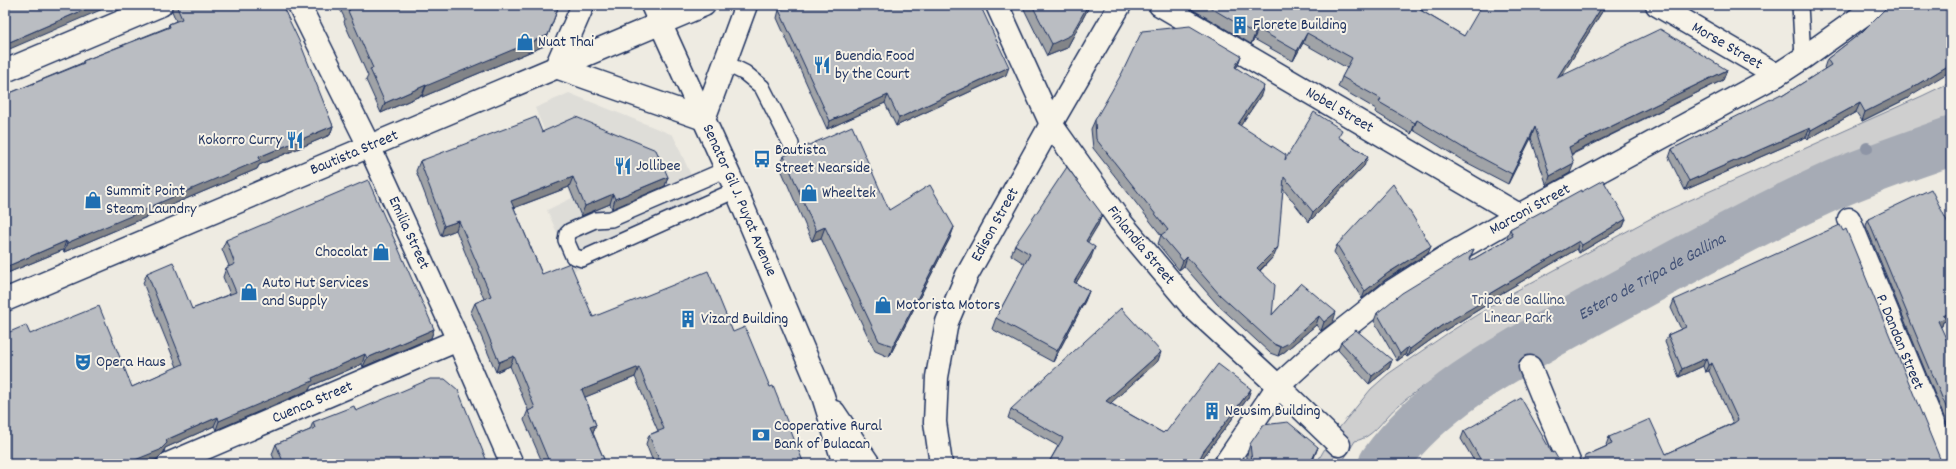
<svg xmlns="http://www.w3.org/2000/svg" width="1956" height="469" font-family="Dekko,sans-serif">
	<rect width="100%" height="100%" fill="#eeebe2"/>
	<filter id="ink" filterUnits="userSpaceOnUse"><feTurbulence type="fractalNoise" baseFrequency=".025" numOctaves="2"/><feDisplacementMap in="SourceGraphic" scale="8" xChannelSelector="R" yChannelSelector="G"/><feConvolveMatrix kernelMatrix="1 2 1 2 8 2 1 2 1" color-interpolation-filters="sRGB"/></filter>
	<g filter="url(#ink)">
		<path fill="#deddd8" d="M569 93 673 135 708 213 574 271 547 210 572 198 535 108Z"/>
		<path fill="#cfcfcf" stroke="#757f96" d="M1951 82V116L1673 241 1631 262 1442 374C1427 384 1413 393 1399 405 1384 417 1375 437 1355 441L1341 464H1316L1331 438 1371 389 1388 374 1448 333 1512 293 1659 214 1922 96Z"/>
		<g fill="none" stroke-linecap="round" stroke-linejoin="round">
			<path stroke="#a6abb5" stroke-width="49" id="s1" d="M1383 464C1435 391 1520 351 1595 309 1675 266 1754 221 1836 184 1873 168 1913 155 1951 141"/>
			<g stroke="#1b2f5e" stroke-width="18">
				<path id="lane" d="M1800 5 1803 58
					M725 63 745 73 762 87 791 144
					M727 169 611 219 595 220 570 231 567 234 566 240 573 256 582 259 736 190"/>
			</g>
			<g stroke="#1b2f5e" stroke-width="25">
				<g id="street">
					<path id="s2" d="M1160 5 1519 215"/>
					<path id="s3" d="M1657 5 1777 75"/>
					<path d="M5 71 161 5"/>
					<path id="s4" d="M1051 124 1120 221 1193 308 1278 386 1339 445"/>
					<path id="s5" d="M1849 219 1950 464"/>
					<path d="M1530 367 1570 464"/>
					<path id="s6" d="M168 464 458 340"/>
					<path id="s7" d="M1225 464 1278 386 1321 347 1392 291 1447 256 1519 215 1777 75 1803 58 1877 5"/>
				</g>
			</g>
			<g stroke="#1b2f5e" stroke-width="25">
				<g id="secondary">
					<path id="s8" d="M299 5 369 146 458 340 512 464"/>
					<path d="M997 5 1051 124"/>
					<path id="s9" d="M5 300 704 5"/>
					<path id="s10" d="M941 464 935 422 937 377 947 322 967 275 1051 124 1120 5"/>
				</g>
			</g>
			<g stroke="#1b2f5e" stroke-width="25">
				<g id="primary">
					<path d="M583 5 556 67 704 119"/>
					<path id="s11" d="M652 5 736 190 823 396 844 464"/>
					<path d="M704 119 746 5"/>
					<path d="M834 412 869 464"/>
				</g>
			</g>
			<use href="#lane" stroke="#f7f3e8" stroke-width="15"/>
			<use href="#street" stroke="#f7f3e8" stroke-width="22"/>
			<use href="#secondary" stroke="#f7f3e8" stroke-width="22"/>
			<use href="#primary" stroke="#f7f3e8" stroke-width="22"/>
		</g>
		<circle fill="#8e95a6" cx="1867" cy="148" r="6"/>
		<path fill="#a0a3a7" stroke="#1b2f5e" d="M172 5H282L333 126 330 135 259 165 257 169 150 214 149 216 64 252 63 250 5 274V95L82 63 83 61 168 27 169 24 176 21 172 11Z
			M338 5H559L544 46 422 97V95L381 113 366 80 368 76 344 22 345 19Z
			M1022 5H1090L1067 48 1047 56Z
			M1185 5H1425L1422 11 1464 36 1605 7 1561 76 1727 70 1723 80 1571 155 1570 173 1547 186 1531 138 1508 184 1462 160 1413 130 1411 134 1375 112 1376 109 1338 87 1342 77 1347 68 1303 43 1293 61 1254 39 1251 44Z
			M1695 5H1701L1699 7Z
			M779 10 1006 75 896 126 885 103 827 129 777 18Z
			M1862 32 1911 95 1910 97 1862 121 1856 112 1808 139 1806 137 1685 190 1669 158 1672 149 1782 96 1825 69 1824 68 1827 59Z
			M1238 65 1236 68 1261 95 1240 126 1285 160 1340 138 1365 154 1364 166 1309 222 1283 189 1274 256 1260 271 1272 315 1301 283 1333 322 1321 331 1316 325 1283 353 1278 356 1270 353 1217 304 1184 266 1179 270 1158 244 1161 235 1093 148 1091 129 1095 120Z
			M542 132 668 177 665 186 612 209 610 204 581 216 569 187 514 208 542 274 593 317 733 332 770 387 804 464H654L646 444 649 435 658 431 635 377 585 397 596 425 593 433 606 464H543L524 420 528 410 510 366 496 372 471 312 475 303 484 299 456 230 441 236 416 171 420 161Z
			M784 156 889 210 954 227 950 238 889 357 875 351 821 238 812 241 780 167Z
			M1581 192 1626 219 1623 227 1579 253 1577 249 1490 300 1488 304 1439 334 1407 357 1405 355 1397 361 1374 321 1377 313 1474 249 1469 260 1470 261 1508 239 1507 237 1510 229Z
			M1102 214 1098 225 1087 242 1091 258 1076 283 1089 291 1085 301 1053 362 992 329 996 318 1025 264 1011 255 1015 245Z
			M1868 219 1951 229V319L1943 322 1942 326 1940 327 1951 349V434L1866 226Z
			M226 240 434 329 431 338 363 367 362 364 311 386 309 390 216 430 214 426 165 448 164 452 157 459 145 464H5L30 334 132 387 177 367 143 283 147 273 192 309 230 294 223 277 226 268 229 266 222 249Z
			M1337 245 1431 246 1428 253 1385 280 1362 299 1334 252Z
			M1674 300 1941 461 1585 456 1607 446 1606 445 1609 437 1666 454 1733 423 1709 371 1705 372 1703 366 1679 377 1665 342 1668 335 1681 329 1671 308Z
			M1341 342 1392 360 1389 368 1369 384 1338 350Z
			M1158 361 1110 403 1163 433 1248 398 1198 464H1048L1058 446 1008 418 1011 409Z
			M356 411 488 464H494H276L272 454 276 444 310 430 313 422Z
			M1464 431 1552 453 1561 464H1476L1461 439Z
			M1250 444 1318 447 1311 464H1247V454Z"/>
		<path fill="#828488" stroke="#1b2f5e" d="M95 5H112L5 51V44Z
			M559 5 544 46 422 97 426 86Z
			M1088 5H1090L1067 48 1047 56 1052 44Z
			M1423 5H1425L1416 20 1420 10Z
			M1603 5H1605V7L1554 88 1557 78Z
			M1258 29 1254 39 1251 44 1255 34Z
			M1307 33 1303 43 1293 61 1297 51Z
			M1241 56 1238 65 1231 76 1235 67Z
			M1951 64V71L1911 95 1910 97 1862 121 1865 112 1913 87Z
			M1009 67 1006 75 896 126 899 118Z
			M1727 70 1723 80 1565 157 1569 147Z
			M426 85 422 95 381 113 385 103Z
			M1264 86 1261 95 1235 134 1238 124Z
			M888 95 885 103 827 129 830 121Z
			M1860 103 1856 112 1808 139 1811 130Z
			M1417 120 1413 130 1411 134 1415 123Z
			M333 126 330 135 259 165 257 169 150 214 149 216 64 252 67 243 259 157Z
			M1535 127 1531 138 1508 184 1512 174Z
			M1810 128 1806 137 1685 190 1689 181Z
			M1368 157 1364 166 1309 222 1313 212Z
			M1574 163 1570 173 1547 186 1550 176Z
			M573 177 569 187 508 210 511 201Z
			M668 177 665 186 612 209 615 199Z
			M613 194 610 204 581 216 585 206Z
			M1102 214 1098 225 1082 252 1086 241Z
			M1626 219 1623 227 1579 253 1582 245Z
			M459 221 456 230 441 236 444 226Z
			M825 227 821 238 812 241 816 231Z
			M954 227 950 238 889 357 893 346Z
			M66 241 63 250 5 274 8 266Z
			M1579 241 1577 249 1490 300 1488 304 1439 334 1407 357 1410 349 1441 326 1489 294Z
			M1431 246 1428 253 1385 280 1362 299 1365 291 1388 273Z
			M1095 247 1091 258 1070 293 1074 282Z
			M1278 247 1274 256 1253 277 1257 268Z
			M1187 257 1184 266 1179 270 1183 261Z
			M1089 291 1085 301 1053 362 1057 351Z
			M1336 312 1333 322 1321 331 1324 322Z
			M1951 312V319L1943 322 1942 326 1935 329 1938 321 1943 316Z
			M1319 316 1316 325 1283 353 1278 356 1281 347Z
			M434 329 431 338 363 367 367 358Z
			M1408 347 1405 355 1397 361 1400 354Z
			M1161 352 1158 361 1103 410 1106 401Z
			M365 354 362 364 311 386 309 390 216 430 219 421 312 378Z
			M514 356 510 366 496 372 499 362Z
			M1706 358 1703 366 1679 377 1682 369Z
			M1392 360 1389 368 1369 384 1372 376Z
			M1712 363 1709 371 1705 372 1708 365Z
			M639 367 635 377 578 400 582 390Z
			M1251 389 1248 398 1198 464H1197L1203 452Z
			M218 417 214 426 165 448 164 452 157 459 145 464H125L166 440Z
			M596 425 592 434 590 427Z
			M1318 447 1314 458 1311 464H1310Z
			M717 459 715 464H704Z
			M1490 460 1489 464H1483Z"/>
		<path fill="#babdc2" stroke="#1b2f5e" d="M5 5H95L5 44Z
			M176 5H282L301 45 333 126 259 157 260 160 152 206V207L67 243 66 241 8 266 6 263H5V97L6 96 5 95 84 63 83 61 170 27 169 24 182 19Z
			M347 5H559L548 35 426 86V85L385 103 370 69 373 68 348 11 350 10Z
			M791 5H980L1009 67 899 118 888 95 830 121 779 10Z
			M1032 5H1088L1071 35 1052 44Z
			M1206 5H1423L1420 10 1464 36 1482 5H1603L1557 78 1660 29 1727 70 1569 147 1574 163 1550 176 1535 127 1512 174 1465 149 1417 120 1415 123 1379 102 1381 99 1342 77 1352 58 1307 33 1297 51 1258 29 1255 34Z
			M1889 5H1951V64L1913 87V88L1865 112 1860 103 1811 130 1810 128 1689 181 1672 149 1781 94 1782 96 1831 65 1827 59 1862 32Z
			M1190 26 1241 56 1235 67 1264 86 1238 124 1286 155 1285 160 1314 112 1342 130 1338 137 1365 154V155L1368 157 1313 212 1284 177 1278 247 1257 268 1275 285 1272 315 1301 283 1336 312 1324 322 1319 316 1287 344 1281 347 1274 344 1220 295 1187 257 1183 261 1161 235 1168 230 1096 139 1095 120 1122 73 1142 31Z
			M536 117 542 132 576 117 656 150 668 177 615 199 613 194 585 206 573 177 511 201 542 274 570 263 593 317 708 271 733 332 745 327 770 387 773 386 804 464H719L717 459 704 464H661L649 435 664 429 639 367 582 390 596 425 590 427 606 464H550L528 411 535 408 514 356 499 362 475 303 491 296 459 221 444 226 420 161Z
			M852 126 889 210 930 185 954 227 893 346 879 341 825 227 816 231 784 156Z
			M1067 167 1102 214 1086 241 1095 247 1074 282 1089 291 1057 351 996 318 1030 254 1015 245Z
			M368 180 434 329 367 358 365 354 312 378 313 381 219 421 218 417 166 440 167 443 160 450 125 464H5V334L26 325 30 334 99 306 132 387 183 364 147 273 173 262 192 309 236 292 226 268 235 264 226 240Z
			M1603 180 1626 219 1582 245 1579 241 1489 294 1491 297 1441 326 1410 349 1408 347 1400 354 1377 313 1402 293 1474 249 1469 259 1470 261 1513 236 1510 229 1581 190V192Z
			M1393 184 1431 246 1388 273 1365 291 1337 245Z
			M1931 189 1951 229V312L1943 316 1945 318 1938 321 1951 349V419L1868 219Z
			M1840 225 1843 231 1846 229 1941 461 1944 464H1582L1585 456 1612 444 1609 437 1650 419 1666 454 1734 423 1738 420 1712 363 1708 365 1706 358 1682 369 1668 335 1686 327 1674 300Z
			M1121 308 1161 352 1106 401 1163 433 1165 431 1166 432 1218 364 1251 389 1203 452 1197 464H1048L1063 438 1011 409Z
			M1356 330 1392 360 1372 376 1341 342Z
			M430 379H445L458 390 488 464 493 461 494 464H284L276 444 315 428 313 422 354 406 356 411Z
			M1521 398 1552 453 1554 452 1561 464H1493L1490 460 1483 464 1464 431Z
			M1288 422 1318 447 1310 464H1250L1252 462 1250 444 1263 425Z"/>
	</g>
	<defs>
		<g id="building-bare" transform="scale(1.38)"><path d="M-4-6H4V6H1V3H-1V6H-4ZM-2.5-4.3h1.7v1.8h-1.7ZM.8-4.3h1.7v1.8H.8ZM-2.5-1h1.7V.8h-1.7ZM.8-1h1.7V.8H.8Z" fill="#1f6fb2" stroke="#f7f3e8" stroke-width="2.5" paint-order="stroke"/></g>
		<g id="shop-bare" transform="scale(1.38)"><path d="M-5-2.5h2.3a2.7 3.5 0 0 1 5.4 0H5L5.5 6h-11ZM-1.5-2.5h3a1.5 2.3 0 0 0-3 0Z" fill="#1f6fb2" stroke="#f7f3e8" stroke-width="2.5" paint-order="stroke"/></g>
		<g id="restaurant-bare" transform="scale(1.38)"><path d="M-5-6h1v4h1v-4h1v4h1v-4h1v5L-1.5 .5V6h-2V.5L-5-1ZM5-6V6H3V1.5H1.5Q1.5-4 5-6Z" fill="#1f6fb2" stroke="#f7f3e8" stroke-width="2.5" paint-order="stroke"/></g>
		<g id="bus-bare" transform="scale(1.38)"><path d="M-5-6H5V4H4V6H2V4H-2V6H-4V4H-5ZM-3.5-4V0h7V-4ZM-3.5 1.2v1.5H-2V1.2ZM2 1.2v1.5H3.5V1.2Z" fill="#1f6fb2" stroke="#f7f3e8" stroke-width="2.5" paint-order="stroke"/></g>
		<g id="theatre-bare" transform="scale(1.38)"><path d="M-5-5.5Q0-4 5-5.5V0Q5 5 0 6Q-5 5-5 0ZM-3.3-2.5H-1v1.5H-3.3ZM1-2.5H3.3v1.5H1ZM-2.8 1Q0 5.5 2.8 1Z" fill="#1f6fb2" stroke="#f7f3e8" stroke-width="2.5" paint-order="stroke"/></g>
		<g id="bank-bare" transform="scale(1.38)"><path d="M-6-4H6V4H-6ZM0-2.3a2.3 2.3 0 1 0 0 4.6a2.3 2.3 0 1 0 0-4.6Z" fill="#1f6fb2" stroke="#f7f3e8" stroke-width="2.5" paint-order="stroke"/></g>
	</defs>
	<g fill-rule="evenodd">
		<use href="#building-bare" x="1240" y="25"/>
		<use href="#shop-bare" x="525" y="42"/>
		<use href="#restaurant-bare" x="822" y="65"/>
		<use href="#restaurant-bare" x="295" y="140"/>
		<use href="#bus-bare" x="762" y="159"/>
		<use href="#restaurant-bare" x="623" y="166"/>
		<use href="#shop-bare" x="809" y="193"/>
		<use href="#shop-bare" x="93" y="200"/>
		<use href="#shop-bare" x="381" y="252"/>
		<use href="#shop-bare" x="249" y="292"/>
		<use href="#shop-bare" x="883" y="305"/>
		<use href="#building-bare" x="688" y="319"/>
		<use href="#theatre-bare" x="83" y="362"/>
		<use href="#building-bare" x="1212" y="411"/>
		<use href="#bank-bare" x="761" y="435"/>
	</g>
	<g text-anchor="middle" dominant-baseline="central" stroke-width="4" stroke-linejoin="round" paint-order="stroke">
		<g font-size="16" fill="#1b2f5e" stroke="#f7f3e8" text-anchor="start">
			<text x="1253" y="25">Florete Building</text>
			<text x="538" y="42">Nuat Thai</text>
			<text x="835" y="56">Buendia Food<tspan x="835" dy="18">by the Court</tspan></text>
			<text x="282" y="140" text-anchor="end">Kokorro Curry</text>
			<text x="775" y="150">Bautista<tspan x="775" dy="18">Street Nearside</tspan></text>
			<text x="636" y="166">Jollibee</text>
			<text x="106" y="191">Summit Point<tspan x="106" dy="18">Steam Laundry</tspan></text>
			<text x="822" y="193">Wheeltek</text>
			<text x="368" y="252" text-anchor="end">Chocolat</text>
			<text x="262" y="283">Auto Hut Services<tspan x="262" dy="18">and Supply</tspan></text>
			<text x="896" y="305">Motorista Motors</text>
			<text x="701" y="319">Vizard Building</text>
			<text x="96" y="362">Opera Haus</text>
			<text x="1225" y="411">Newsim Building</text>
			<text x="774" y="426">Cooperative Rural<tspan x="774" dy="18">Bank of Bulacan</tspan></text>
		</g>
		<g font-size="16" fill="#1b2f5e" stroke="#f7f3e8">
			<text stroke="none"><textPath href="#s3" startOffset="81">Morse Street</textPath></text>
			<text stroke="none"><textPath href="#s2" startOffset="208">Nobel Street</textPath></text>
			<text stroke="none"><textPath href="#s9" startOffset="379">Bautista Street</textPath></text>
			<text stroke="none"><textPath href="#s11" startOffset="214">Senator Gil J. Puyat Avenue</textPath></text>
			<text stroke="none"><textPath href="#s7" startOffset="403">Marconi Street</textPath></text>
			<text stroke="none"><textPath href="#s10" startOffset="252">Edison Street</textPath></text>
			<text stroke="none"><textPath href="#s8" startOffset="253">Emilia Street</textPath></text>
			<text stroke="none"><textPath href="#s4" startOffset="151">Finlandia Street</textPath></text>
			<text stroke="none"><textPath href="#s5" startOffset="133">P. Dandan Street</textPath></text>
			<text stroke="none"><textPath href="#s6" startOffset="157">Cuenca Street</textPath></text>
		</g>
		<g font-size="16" fill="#3f4f75" stroke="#f7f3e8">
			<text x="1518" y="300">Tripa de Gallina<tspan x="1518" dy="18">Linear Park</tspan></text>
		</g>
		<g font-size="17" font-style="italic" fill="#455478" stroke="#f7f3e8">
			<text stroke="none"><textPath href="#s1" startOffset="330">Estero de Tripa de Gallina</textPath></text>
		</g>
	</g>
	<rect width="1956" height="469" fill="none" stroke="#f7f3e8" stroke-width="20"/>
	<rect x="10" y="10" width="1936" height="449" fill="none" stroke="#1b2f5e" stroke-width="1.5" filter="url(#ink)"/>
</svg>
